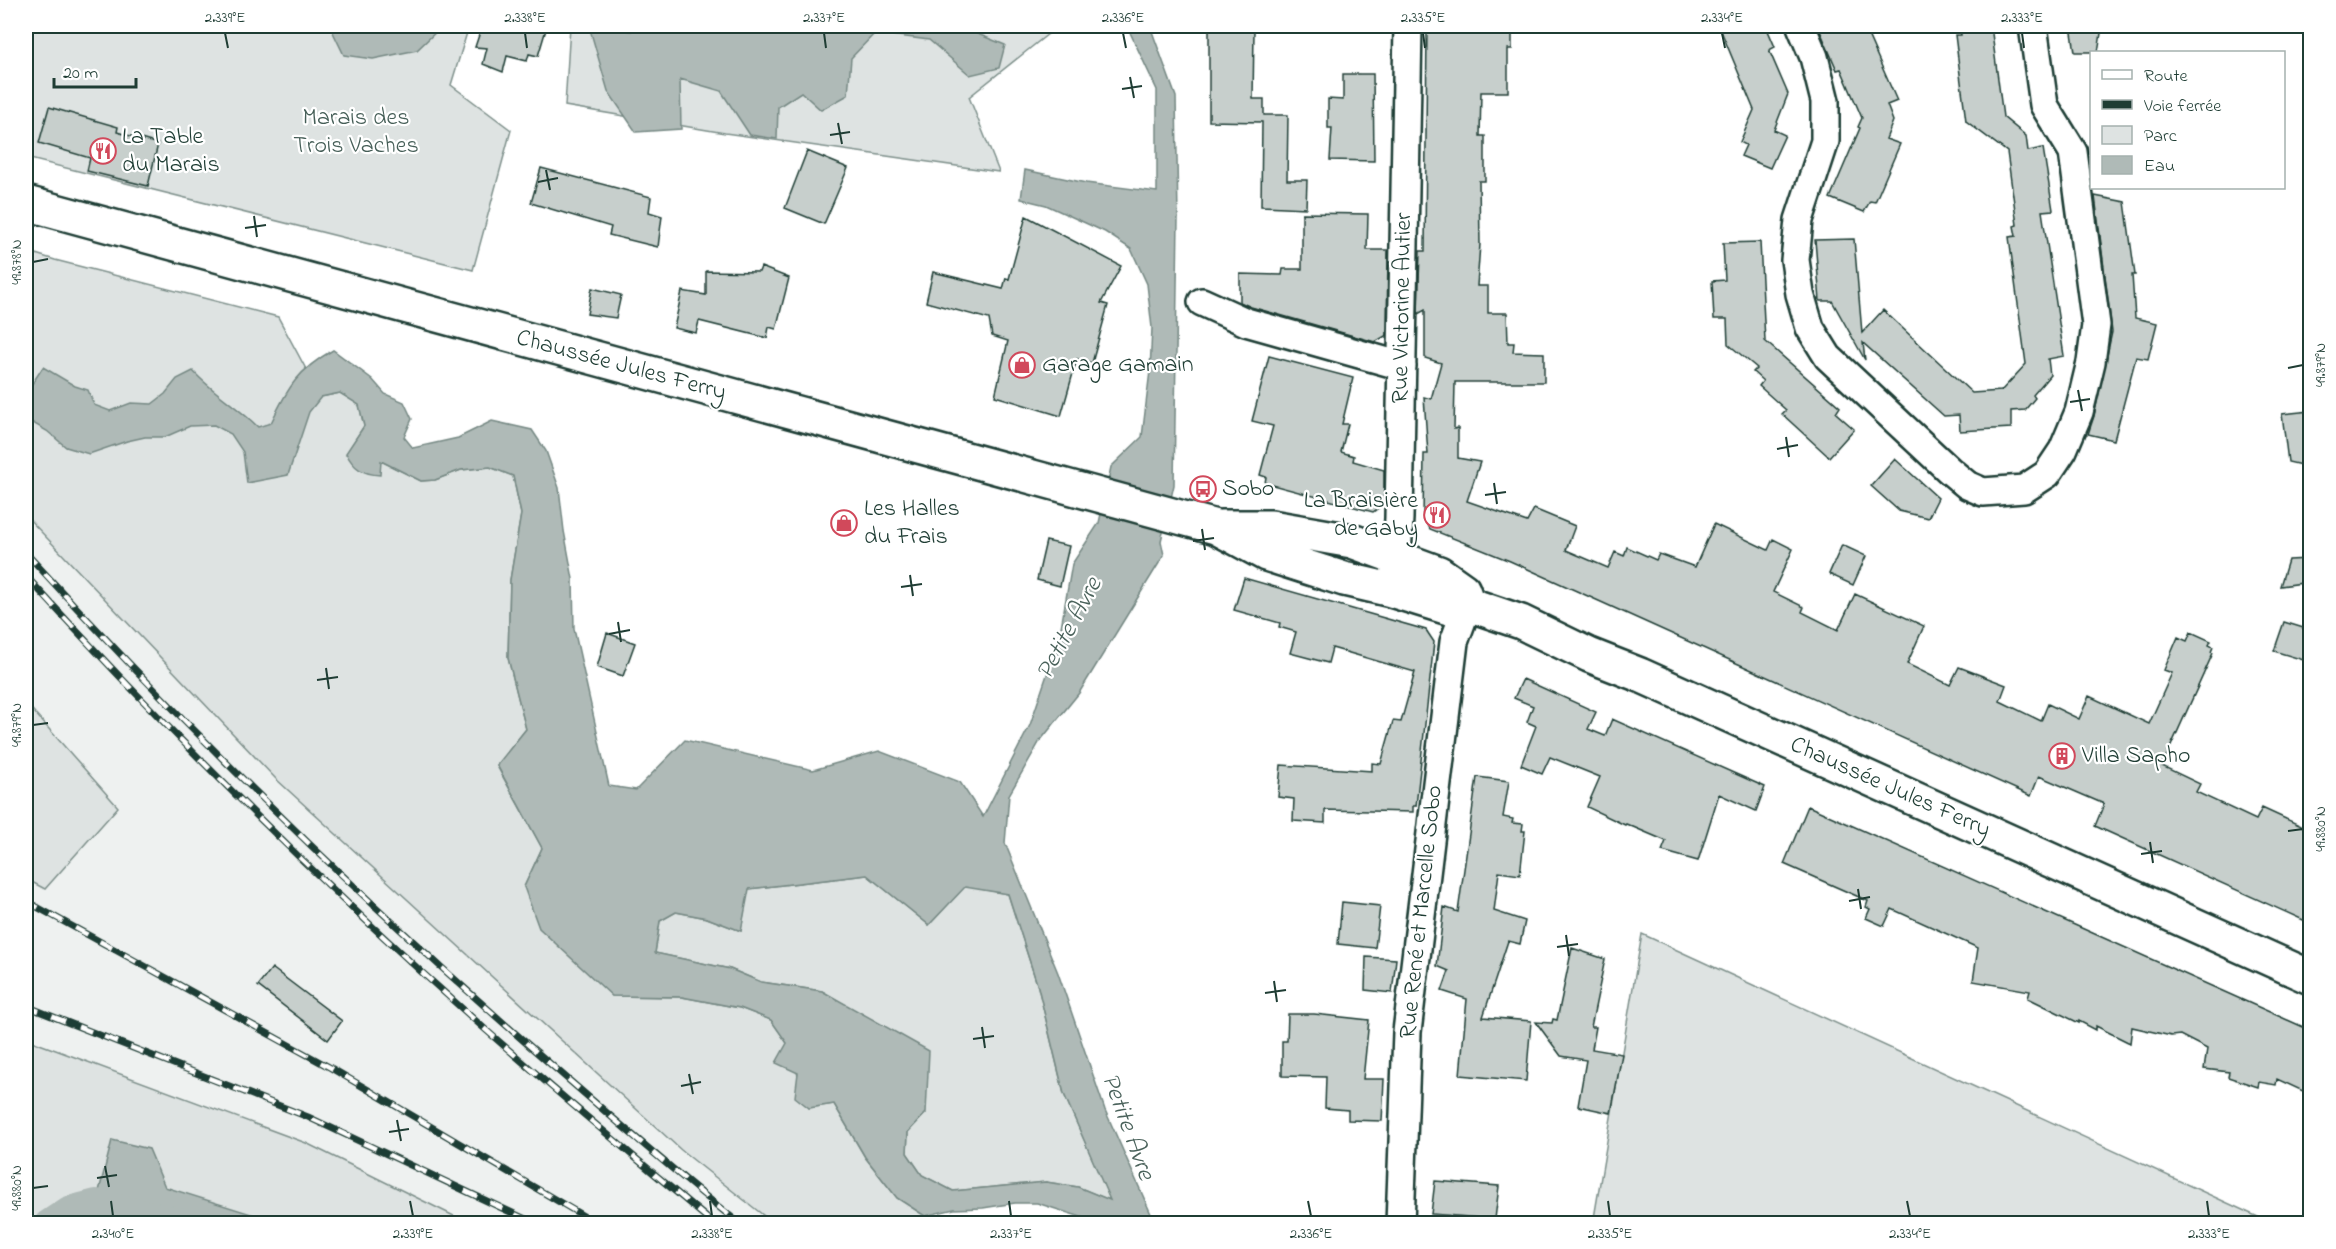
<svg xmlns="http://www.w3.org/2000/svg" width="2336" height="1249" font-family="'Indie Flower',sans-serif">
	<rect width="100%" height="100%" fill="#fff"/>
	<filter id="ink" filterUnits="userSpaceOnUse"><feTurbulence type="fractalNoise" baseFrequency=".0167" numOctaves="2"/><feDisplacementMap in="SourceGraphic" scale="12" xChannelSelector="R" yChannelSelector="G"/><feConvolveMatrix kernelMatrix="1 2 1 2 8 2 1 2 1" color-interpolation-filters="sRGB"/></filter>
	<g filter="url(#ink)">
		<path fill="#eef1f0" d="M26 516 74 566 681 1150 773 1223H468L306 1143 26 1039V879L45 889 118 807 26 703Z"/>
		<path fill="#dee3e2" stroke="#7e908b" stroke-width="1.5" d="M26 26H469L451 85 511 130 473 270 26 158Z
			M570 26H1058L969 97 999 172 725 133 565 106Z
			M26 251 55 260 278 317 321 397 340 393 359 404 364 426 346 454 381 461 421 481 435 480 461 470 490 467 513 476 521 514 510 580 508 658 526 729 497 766 542 848 524 887 612 996 682 997 740 1008 771 1020 787 1043 809 1108 834 1104 865 1157 897 1198 925 1216 920 1223H773L681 1150 276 779 26 516Z
			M26 703 118 807 45 889 26 879Z
			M867 875 929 925 965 886 1008 894 1038 987 1064 1094 1111 1201 1078 1187 1046 1182 953 1191 922 1175 907 1153 908 1132 926 1113 868 1018 822 991 761 982 730 969 655 953 660 921 676 912 707 918 741 931 748 889Z
			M1642 934 2271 1223 1593 1224Z
			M26 1039 306 1143 468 1223H26Z"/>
		<path fill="#afbab7" stroke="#758883" stroke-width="1.5" fill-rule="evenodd" d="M330 26H442L417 50 373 59 344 55Z
			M589 26 631 31 630 26H958L1005 45 999 68 970 75 929 40 875 33 851 58 848 95 821 110 801 92 778 107 777 139 750 135 721 91 680 79 681 129 636 132 608 91Z
			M1127 26H1150L1176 97 1178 219 1174 485 1161 541 1164 555 1079 693 1040 741 1009 795 1005 843 1058 973 1105 1110 1155 1223H1100L1037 1203H1015L983 1208 954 1209 925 1216 897 1198 865 1157 834 1104 809 1108 795 1097 798 1073 776 1063 787 1043 771 1020 740 1008 682 997 612 996 539 928 524 887 542 848 497 765 526 729 508 658 510 580 521 514 513 476 490 467 461 470 435 480 421 481 381 461 380 475C363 474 354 469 346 453L364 426 359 405 340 393 321 397 309 412 288 475 247 483 243 452 231 434 214 425 190 426 165 437H145L127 441 89 454 66 447 47 431 26 419V393L43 367 75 386 88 390 94 405 110 411 131 403 152 404 165 394 177 379 193 371C212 392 237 406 258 427L271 423C288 387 298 370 333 350L372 379 385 394 404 402 412 419 404 437 413 448 458 438 492 421 532 430 546 451 559 488 564 531 573 579 574 629 609 786 636 790 685 740 813 770 879 751 960 782 983 817 1030 725 1059 639 1072 564 1099 523 1111 467 1142 437 1150 371 1152 328 1147 284 1131 249 1105 232 1046 205 1021 199 1025 170 1086 183 1157 192V90ZM867 875 929 925 965 887 1008 894 1038 987 1064 1094 1110 1200 1078 1187 1046 1182 953 1191 922 1175 907 1153 908 1132 926 1113 929 1051 822 991 761 982 730 969 655 953 660 921 676 912 707 918 741 931 749 889Z
			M112 1140 149 1149 165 1187 280 1223H88L96 1203Z"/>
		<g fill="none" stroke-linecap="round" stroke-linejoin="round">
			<path stroke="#afbab7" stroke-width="28" d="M48 1224 69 1210 96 1203 191 1224"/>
		</g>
		<path fill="#c7cfcc" stroke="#1f3d34" stroke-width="1.5" d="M482 26H547L538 56 529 54 527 61 507 56 503 72 483 64 487 48 475 47Z
			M1427 26 1512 28V49H1508V92H1481L1480 136H1485V181H1479L1480 244 1477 286H1488V313H1507L1508 343H1514L1513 352 1544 353V382H1455L1454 429 1458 428V458L1480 462 1467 501 1527 522 1534 509 1575 526 1566 550 1608 568 1615 552 1624 556 1627 547 1656 560 1659 554 1695 567 1714 524 1768 550 1773 539 1793 549 1773 592 1804 607 1802 612 1838 630 1855 594 1924 626 1907 664 1950 685 1959 667 2006 685 2000 701 2041 721 2048 704 2079 719 2089 696 2149 724 2172 673 2164 670 2178 637 2187 641 2191 632 2211 641 2209 645 2213 647 2211 652 2213 653 2162 766 2200 784 2196 792 2256 820 2262 808 2310 830V923L2095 826 2104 804 2039 776 2031 796 1510 561 1430 529 1423 517 1424 454H1428L1424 397 1431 399 1441 363 1425 358V310L1418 314 1420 251H1425Z
			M1719 26H1766L1775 47 1769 50 1788 94 1774 130 1785 135 1770 168 1741 156 1746 145 1740 142 1754 110Z
			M1818 26H1864L1897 101 1887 105 1893 121 1886 139 1900 144 1875 202 1870 201 1864 212 1830 198 1860 128 1858 127 1862 118 1841 69 1837 70Z
			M1960 26H1991L2003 117 2026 136 2028 151 2043 148 2053 210 2042 211 2064 356 2048 359 2050 375 2033 395 2035 398 2025 410 2011 411V428L1960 431 1959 415 1944 416 1863 343 1865 360 1832 301H1820L1815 240 1854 239 1862 333 1883 310 1972 393 2001 391 2026 364 2009 237 2016 236 2014 226 2017 225 2007 152 1966 121 1955 35H1961Z
			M2071 26 2102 27 2098 52H2075Z
			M1209 28 1254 29 1253 99H1264V115H1288L1287 180H1307L1306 208 1261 206 1262 122 1209 121Z
			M1343 74H1373L1374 161 1330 160 1332 128H1328V99L1343 100Z
			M49 107 118 127 117 132 158 144 148 186 87 171 90 158 39 143Z
			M807 151 848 168 824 224 785 208Z
			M541 168 651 197 649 212 662 216 658 247 609 235 611 227 531 203Z
			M2095 196 2125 202 2135 275H2132L2135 318 2157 323 2148 359 2136 357 2114 440 2088 434 2094 416 2112 332Z
			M1302 213 1368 214 1367 250H1388L1387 335 1375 342 1251 307 1240 302V274L1282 275 1283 269H1302Z
			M1026 216 1121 266 1101 303 1108 305 1092 363 1077 359 1061 416 995 396 1008 341 992 336 989 319 926 302 933 272 1003 289 1006 278 1009 279Z
			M1760 242 1765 341 1840 407 1836 413 1854 429 1829 457 1782 414 1786 410 1759 386 1763 381 1753 372 1757 368 1728 344 1727 319H1714L1712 281 1725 280 1723 243Z
			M761 267 789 278 776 329 769 327 767 338 699 321 696 333 674 328 682 291 706 295V271L759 272Z
			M592 288 621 295 616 318 587 314Z
			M1269 356 1353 378 1342 424H1348L1341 452 1354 456 1353 461 1384 470V504L1373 512 1265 483 1266 477 1260 475 1273 426 1252 421Z
			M2310 411V467L2288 462 2282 414Z
			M1895 459 1938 498 1928 518 1899 511 1871 486Z
			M1046 541 1069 546 1060 586 1037 580Z
			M1842 545 1866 556 1853 585 1829 574Z
			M2310 559V582L2280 586 2288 560Z
			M1244 578 1426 630 1434 642 1416 806H1413V812L1325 810V823L1293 821 1294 799 1278 797 1281 765 1372 771V763L1381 764 1393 721 1401 722 1415 672 1332 648 1328 663 1290 653 1296 632 1279 627 1280 623 1234 610Z
			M2284 622 2310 630V662L2274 651Z
			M607 633 635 643 623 676 597 667Z
			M1523 679 1596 712 1588 729 1605 736 1612 719 1765 787 1756 811 1719 794 1698 861 1662 851 1666 841 1626 824 1625 825 1587 807 1600 777 1550 757 1542 774 1521 765 1536 726 1527 722 1533 706 1514 698Z
			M1477 777 1509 781 1503 817 1513 819 1512 823 1523 824 1522 831H1525L1520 875 1499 872 1494 911 1525 921 1520 944 1508 941 1483 1017 1531 1021 1526 1081 1460 1075 1467 999 1442 991 1449 971 1437 966 1444 907 1458 912Z
			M1808 806 2310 1030V1072L2307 1093 2277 1079 2276 1085 2259 1082 2258 1087 2228 1077 2229 1072 2204 1069 2207 1049 2180 1035 2171 1036 2132 1027 2130 1043 2096 1026V1030L2079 1021V1023L2028 998 2030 991 1973 981 1978 948 1892 909 1884 926 1866 918 1870 909 1866 907 1868 901 1784 864Z
			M1342 902 1380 906 1375 948 1338 944Z
			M1572 948 1605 959 1591 1027H1596L1592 1049 1622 1054 1611 1113 1578 1106 1586 1060 1561 1056 1536 1022 1552 1023 1553 1019 1557 1020Z
			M1366 957 1396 959 1392 993 1365 990Z
			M272 968 342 1021 328 1040 258 986Z
			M1288 1014H1314L1369 1020 1363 1079H1384L1382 1121 1348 1120V1110L1325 1108 1326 1077 1282 1076V1041H1287Z
			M1435 1181 1499 1186 1495 1219 1431 1214Z"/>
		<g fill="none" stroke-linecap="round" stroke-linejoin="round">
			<g stroke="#1f3d34" stroke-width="32">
				<path id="minor" d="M1801 26 1814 57 1825 101V141L1799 220 1795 260 1800 294 1810 328 1828 357 1949 470 1967 485 1983 492 2024 489 2047 474 2063 450 2079 412 2091 362 2096 325 2073 152 2044 105 2033 26
					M1202 302 1246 322 1402 366
					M1394 576 1397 556 1399 518 1408 26
					M1400 1224 1407 1032 1454 642 1468 604"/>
			</g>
			<g stroke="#1f3d34" stroke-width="38">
				<path id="major" d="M26 203 1216 527 1266 554 1344 579 1391 590 1449 608 1468 604 1521 622 1589 655 1640 675 2310 977
					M1221 527H1271L1352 541 1439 573 1463 590 1468 604"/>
			</g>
			<use href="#minor" stroke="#fff" stroke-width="27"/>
			<use href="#major" stroke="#fff" stroke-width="33"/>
			<g stroke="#1f3d34" stroke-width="7">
				<path id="rail" d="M26 553C192 735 369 907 555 1068 616 1121 677 1174 740 1224
					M26 576C171 735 325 887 486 1030 561 1096 638 1160 714 1224
					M26 901 331 1068 597 1224
					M26 1006 308 1117 536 1224"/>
			</g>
			<use href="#rail" stroke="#fff" stroke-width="4.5" stroke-dasharray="14" stroke-linecap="butt"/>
		</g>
	</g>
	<path fill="none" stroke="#1f3d34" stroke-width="2" d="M225 33 228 48M525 33 527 48M824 33 826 48M1123 33 1126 48M1423 33 1425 48M1722 33 1725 48M2022 33 2024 48M1130 77 1134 98M1122 89 1142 86M838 123 842 144M830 135 850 132M546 170 550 190M538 182 558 178M254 216 257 237M245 228 266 225M33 262 48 259M2288 368 2303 365M2078 390 2082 411M2070 402 2090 399M1786 437 1789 457M1777 449 1798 445M1494 483 1497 504M1485 495 1506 492M1202 529 1205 550M1193 541 1214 538M910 575 913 596M901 587 922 584M618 622 621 642M609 634 630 630M326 668 329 689M317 680 338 677M33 725 48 723M2288 831 2303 829M2150 842 2153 863M2141 854 2162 851M1858 889 1861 909M1849 901 1870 897M1566 935 1569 956M1557 947 1578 944M1274 981 1277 1002M1265 993 1286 990M982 1027 985 1048M973 1039 994 1036M689 1074 693 1094M681 1086 701 1082M397 1120 401 1141M389 1132 409 1129M105 1166 109 1187M97 1178 117 1175M33 1188 48 1186M111 1201 113 1216M410 1201 413 1216M710 1201 712 1216M1009 1201 1011 1216M1308 1201 1311 1216M1608 1201 1610 1216M1907 1201 1910 1216M2207 1201 2209 1216"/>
	<defs>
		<g id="restaurant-ring" transform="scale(1.35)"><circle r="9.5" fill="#fff" stroke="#d1495b" stroke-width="1.5"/><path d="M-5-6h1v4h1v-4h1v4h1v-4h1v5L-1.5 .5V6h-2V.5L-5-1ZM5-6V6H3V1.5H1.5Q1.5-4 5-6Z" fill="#d1495b"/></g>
		<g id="shop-ring" transform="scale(1.35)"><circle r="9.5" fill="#fff" stroke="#d1495b" stroke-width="1.5"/><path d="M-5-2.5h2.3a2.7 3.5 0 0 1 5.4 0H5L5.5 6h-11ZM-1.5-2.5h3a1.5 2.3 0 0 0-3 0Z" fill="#d1495b"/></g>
		<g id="bus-ring" transform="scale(1.35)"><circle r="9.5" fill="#fff" stroke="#d1495b" stroke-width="1.5"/><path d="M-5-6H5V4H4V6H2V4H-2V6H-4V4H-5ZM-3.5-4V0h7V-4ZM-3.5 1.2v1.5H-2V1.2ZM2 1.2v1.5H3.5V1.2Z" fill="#d1495b"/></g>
		<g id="building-ring" transform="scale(1.35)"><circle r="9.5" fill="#fff" stroke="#d1495b" stroke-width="1.5"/><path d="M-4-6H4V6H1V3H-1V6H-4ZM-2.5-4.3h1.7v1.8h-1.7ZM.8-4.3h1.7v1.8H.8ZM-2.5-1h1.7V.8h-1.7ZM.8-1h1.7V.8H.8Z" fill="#d1495b"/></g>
	</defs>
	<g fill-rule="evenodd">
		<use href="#restaurant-ring" x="103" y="151"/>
		<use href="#shop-ring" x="1022" y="365"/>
		<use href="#bus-ring" x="1203" y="489"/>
		<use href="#restaurant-ring" x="1437" y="515"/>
		<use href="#shop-ring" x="844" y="523"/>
		<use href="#building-ring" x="2062" y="756"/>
	</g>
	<g text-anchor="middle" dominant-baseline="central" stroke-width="4.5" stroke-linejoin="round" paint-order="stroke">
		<g font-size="24" fill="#455e57" stroke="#fff">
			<text x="356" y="118">Marais des<tspan x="356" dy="28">Trois Vaches</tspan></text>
		</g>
		<g font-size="24" fill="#1f3d34" stroke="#fff" text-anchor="start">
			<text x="122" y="137">La Table<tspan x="122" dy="28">du Marais</tspan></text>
			<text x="1042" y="365">Garage Gamain</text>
			<text x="1222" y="489">Sobo</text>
			<text x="1418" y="501" text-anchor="end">La Braisière<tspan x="1418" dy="28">de Gaby</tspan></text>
			<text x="864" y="509">Les Halles<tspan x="864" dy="28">du Frais</tspan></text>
			<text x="2082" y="756">Villa Sapho</text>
		</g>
		<g font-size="24" fill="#1f3d34" stroke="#fff">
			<text transform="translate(1403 308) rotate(-89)">Rue Victorine Autier</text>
			<text transform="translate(621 366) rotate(15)">Chaussée Jules Ferry</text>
			<text transform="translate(1890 788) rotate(24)">Chaussée Jules Ferry</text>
			<text transform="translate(1422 912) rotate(-84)">Rue René et Marcelle Sobo</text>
		</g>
		<g font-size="26" font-style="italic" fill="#4a625b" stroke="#fff">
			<text transform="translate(1070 629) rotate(-62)">Petite Avre</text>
			<text transform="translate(1127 1127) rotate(70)">Petite Avre</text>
		</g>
	</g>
	<rect width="2336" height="1249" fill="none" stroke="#fff" stroke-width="66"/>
	<rect x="2090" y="51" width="195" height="138" fill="#ffffff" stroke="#a5b1ae" stroke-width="1.5"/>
	<rect x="2102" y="70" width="30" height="9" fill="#ffffff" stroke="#a5b1ae" stroke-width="1.5"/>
	<text x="2144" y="81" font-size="18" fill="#1f3d34">Route</text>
	<rect x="2102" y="100" width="30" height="9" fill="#1f3d34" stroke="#a5b1ae" stroke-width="1.5"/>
	<text x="2144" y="111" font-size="18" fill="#1f3d34">Voie ferrée</text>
	<rect x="2102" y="126" width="30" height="18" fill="#dee3e2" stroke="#a5b1ae" stroke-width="1.5"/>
	<text x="2144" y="141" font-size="18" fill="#1f3d34">Parc</text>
	<rect x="2102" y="156" width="30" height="18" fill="#afbab7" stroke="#a5b1ae" stroke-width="1.5"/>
	<text x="2144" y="171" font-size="18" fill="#1f3d34">Eau</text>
	<path d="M54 78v9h82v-9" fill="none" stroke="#1f3d34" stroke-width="3"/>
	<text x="63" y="78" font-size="18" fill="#1f3d34" stroke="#ffffff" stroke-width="4.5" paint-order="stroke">20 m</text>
	<rect x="33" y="33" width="2270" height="1183" fill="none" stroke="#1f3d34" stroke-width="2"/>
	<g font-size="15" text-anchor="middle" fill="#1f3d34">
		<text x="225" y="22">2.339°E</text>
		<text x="525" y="22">2.338°E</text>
		<text x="824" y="22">2.337°E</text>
		<text x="1123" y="22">2.336°E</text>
		<text x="1423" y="22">2.335°E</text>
		<text x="1722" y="22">2.334°E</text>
		<text x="2022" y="22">2.333°E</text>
		<text transform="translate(16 262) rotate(-90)" y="5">49.878°N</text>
		<text transform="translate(2320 365) rotate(-90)" y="5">49.879°N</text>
		<text transform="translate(16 725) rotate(-90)" y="5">49.879°N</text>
		<text transform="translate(2320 829) rotate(-90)" y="5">49.880°N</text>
		<text transform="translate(16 1188) rotate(-90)" y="5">49.880°N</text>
		<text x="113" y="1238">2.340°E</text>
		<text x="413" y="1238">2.339°E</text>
		<text x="712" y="1238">2.338°E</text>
		<text x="1011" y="1238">2.337°E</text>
		<text x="1311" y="1238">2.336°E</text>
		<text x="1610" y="1238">2.335°E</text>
		<text x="1910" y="1238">2.334°E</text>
		<text x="2209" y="1238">2.333°E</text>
	</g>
</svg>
